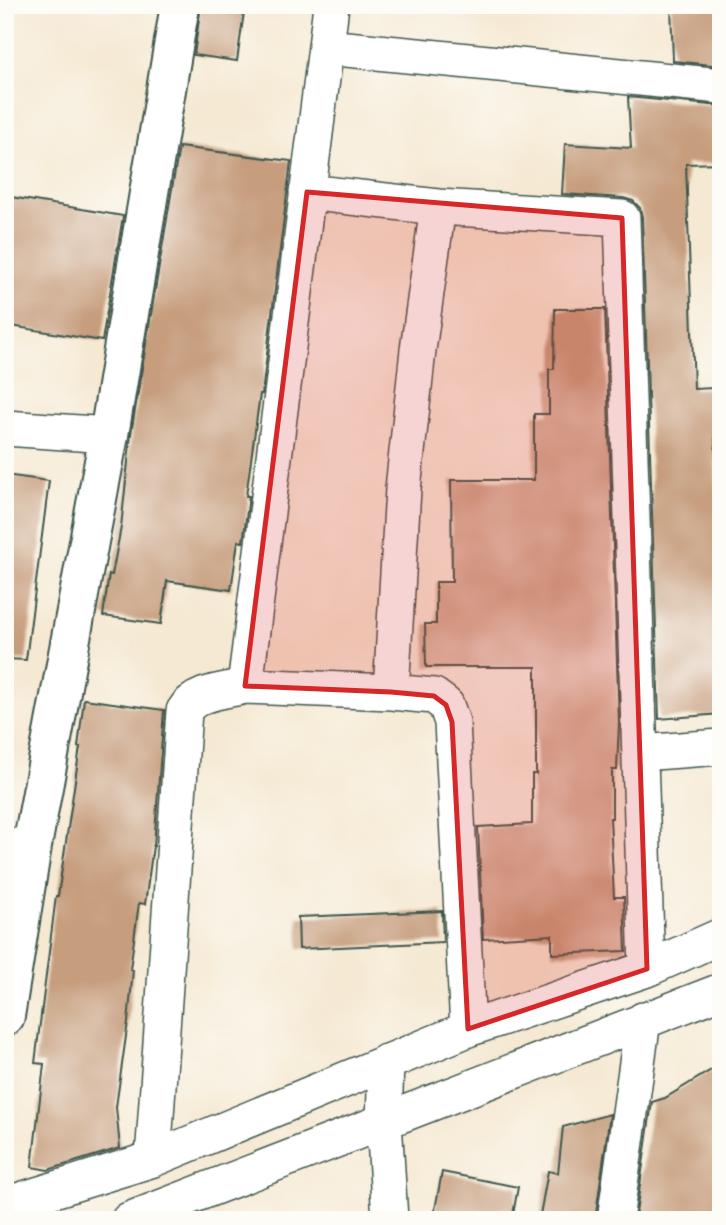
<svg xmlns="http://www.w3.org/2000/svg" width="726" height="1225" font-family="Alegreya,serif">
	<rect width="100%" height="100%" fill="#fdfcf7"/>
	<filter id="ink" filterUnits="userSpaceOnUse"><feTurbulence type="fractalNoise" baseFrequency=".0143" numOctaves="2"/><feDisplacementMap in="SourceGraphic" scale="14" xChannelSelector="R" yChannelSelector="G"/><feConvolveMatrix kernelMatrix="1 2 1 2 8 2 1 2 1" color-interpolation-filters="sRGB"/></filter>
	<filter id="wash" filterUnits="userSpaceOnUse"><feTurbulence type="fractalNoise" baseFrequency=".00686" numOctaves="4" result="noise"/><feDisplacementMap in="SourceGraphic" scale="28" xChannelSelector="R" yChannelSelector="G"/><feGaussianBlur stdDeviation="1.57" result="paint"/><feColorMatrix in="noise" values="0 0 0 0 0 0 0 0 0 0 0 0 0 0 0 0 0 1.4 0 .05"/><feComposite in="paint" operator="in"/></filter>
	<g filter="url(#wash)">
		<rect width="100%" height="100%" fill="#f5e9d3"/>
		<g id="blocks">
			<path fill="#c69d7d" d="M201 5H245L237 61 194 55Z
				M671 5H721V66L673 61Z
				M628 97 721 106V163L686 164 694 389 713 388 718 511H721V714L659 719 642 217 640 208 633 201 623 198 562 194 565 144 631 148Z
				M179 147 291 161 262 394H260L246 496H249L243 542 238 541 231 590 167 581 161 624 103 616 109 574 112 575 121 527 131 434Z
				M5 196 123 216 102 341 5 325Z
				M555 309H605L619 722 617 770H612V818H610L614 897H624L626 951 552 954V935L483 939 478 827 532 824V774H536V667H426L425 624H436V582H452L451 480H534V414H549V369H554Z
				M5 475 49 481 26 660 5 659Z
				M84 699 164 710 154 846H153L145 904 139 903 130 969 133 970 128 1022 116 1107 120 1148 48 1170 32 1167 44 1064 35 1063 56 896H58L80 747H78Z
				M442 911 443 942 299 949 298 917Z
				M721 1064V1220H635L652 1102 665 1098Z
				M610 1114 595 1220H566L540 1215 548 1171 558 1173 563 1127Z
				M442 1172 518 1187 512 1220H433Z"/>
		</g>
	</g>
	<g filter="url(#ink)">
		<use href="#blocks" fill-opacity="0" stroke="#3f574c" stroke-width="2"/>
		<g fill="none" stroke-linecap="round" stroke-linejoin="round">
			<g stroke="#3f574c" stroke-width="38">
				<path id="minor" d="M326 47 331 5
					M307 192 438 207 622 218 647 969
					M5 428 109 435
					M245 686 391 692 434 696 446 705 452 722 468 1029
					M391 692 403 489 418 350 438 207
					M640 753 721 747
					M5 846H32
					M386 1062 384 1121 390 1220
					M153 1159 184 711C195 692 225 691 245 686L326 47 721 86
					M5 1205 153 1159 468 1029 647 969 721 936
					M129 1220 721 991
					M615 1220 643 1020"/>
			</g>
			<g stroke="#3f574c" stroke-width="42">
				<path id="secondary" d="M5 1016 32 846 109 435 180 5"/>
			</g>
			<use href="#minor" stroke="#fff" stroke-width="35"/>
			<use href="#secondary" stroke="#fff" stroke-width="38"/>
		</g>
	</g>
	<path fill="#d62828" fill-opacity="0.2" stroke="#d62828" stroke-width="5" stroke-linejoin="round" d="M307 192 622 218 647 969 468 1029 452 722 446 705 434 696 391 692 245 686Z"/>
	<rect width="726" height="1225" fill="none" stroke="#fdfcf7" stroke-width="28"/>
</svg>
